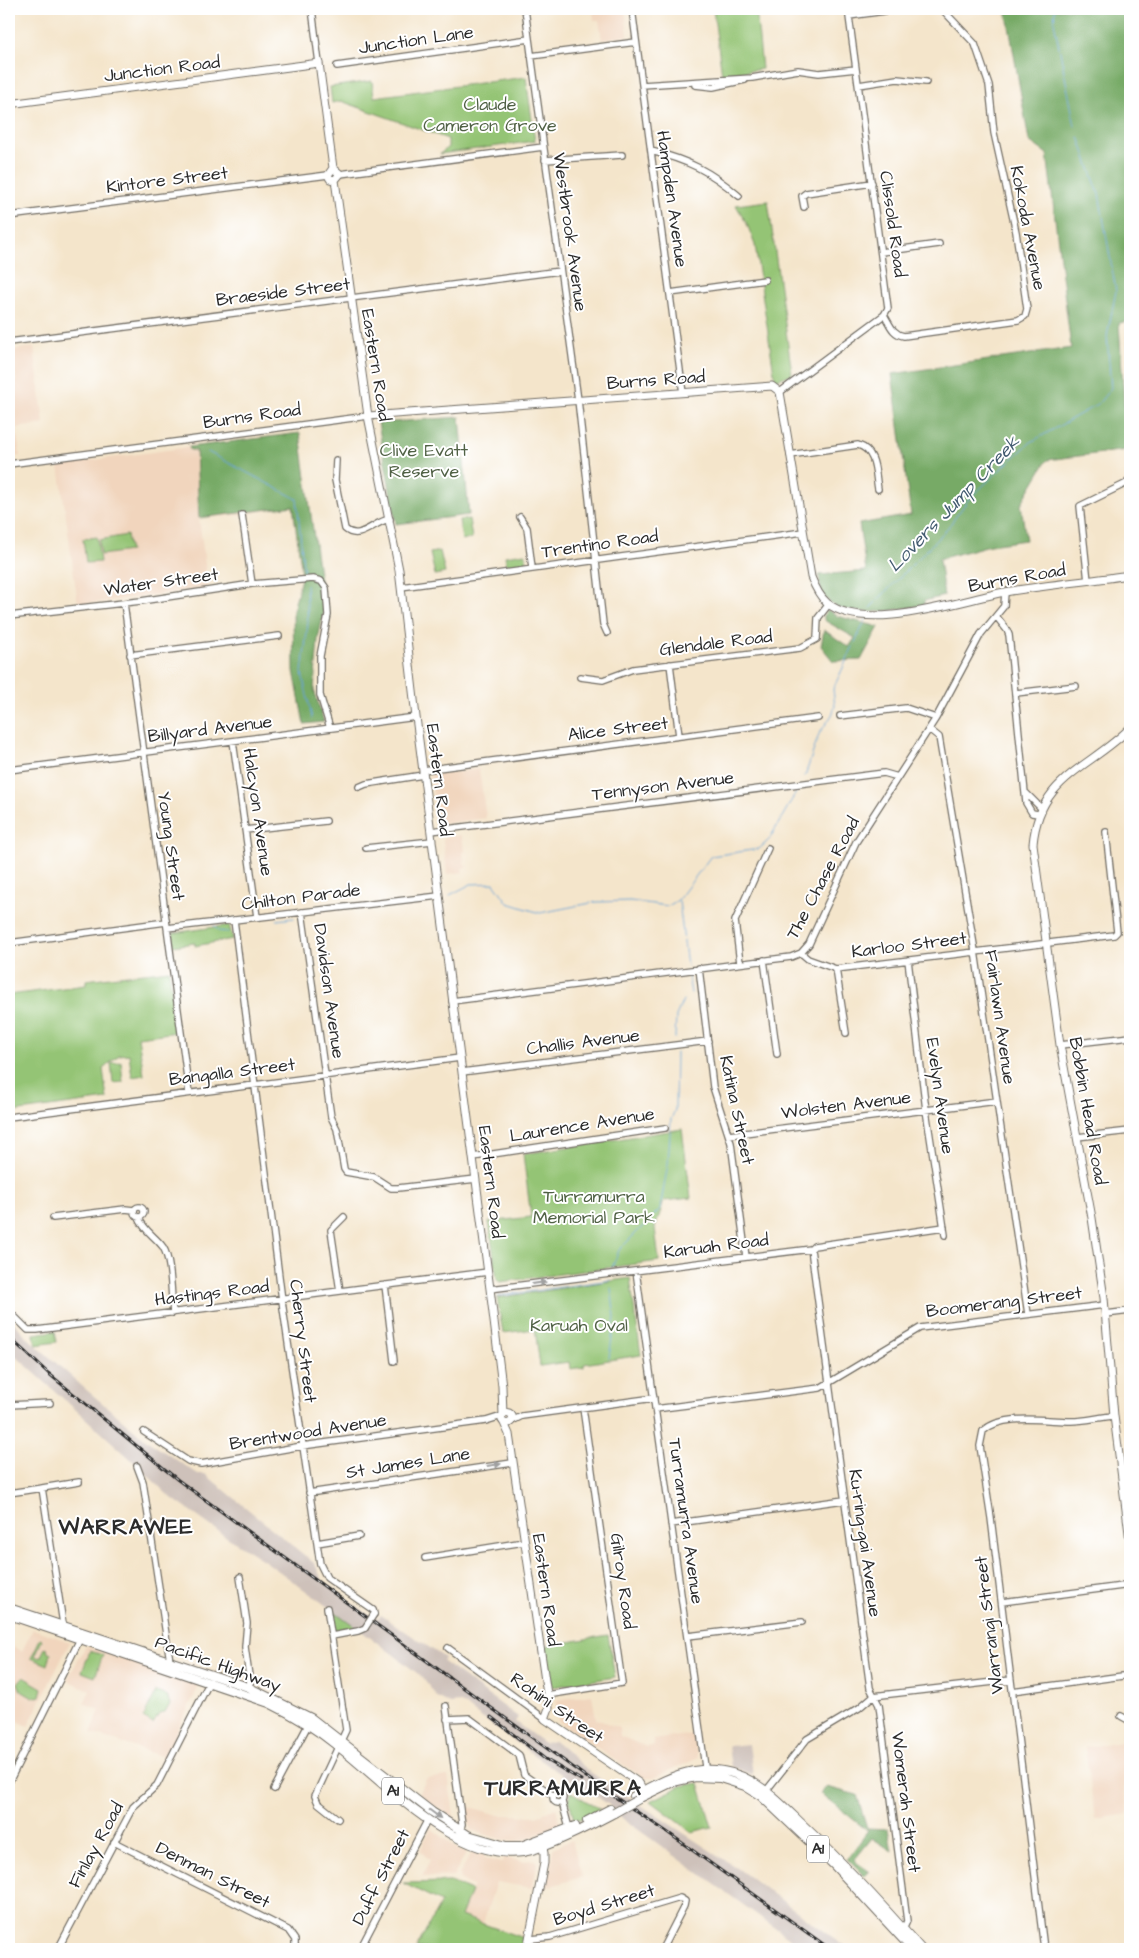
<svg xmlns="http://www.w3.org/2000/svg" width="1139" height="1958" font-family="'Architects Daughter',sans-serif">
	<rect width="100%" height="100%" fill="#fff"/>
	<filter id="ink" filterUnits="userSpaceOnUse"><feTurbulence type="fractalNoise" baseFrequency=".02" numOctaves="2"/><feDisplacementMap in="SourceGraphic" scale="10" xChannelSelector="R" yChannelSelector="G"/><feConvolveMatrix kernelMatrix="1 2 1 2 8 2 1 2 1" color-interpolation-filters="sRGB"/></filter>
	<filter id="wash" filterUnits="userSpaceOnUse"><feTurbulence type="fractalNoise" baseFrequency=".0096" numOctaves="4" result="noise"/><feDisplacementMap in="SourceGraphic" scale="20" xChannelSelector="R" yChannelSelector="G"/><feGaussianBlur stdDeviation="1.12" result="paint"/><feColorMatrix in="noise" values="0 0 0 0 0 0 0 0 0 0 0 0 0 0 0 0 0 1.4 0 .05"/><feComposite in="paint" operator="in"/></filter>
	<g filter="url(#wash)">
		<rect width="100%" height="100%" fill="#f4e5cb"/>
		<path fill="#f1d5bd" d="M593 9H625L628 35 602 40 599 20H594Z
			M34 347 44 424 16 428 20 456 9 457V382L16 381 12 350Z
			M189 447 190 450H196L284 507 242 515 199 518 208 588 78 605 59 465Z
			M479 769 486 818 441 824 437 822 430 775Z
			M461 835 465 851 463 852 464 863 467 867 462 868 463 872 447 874 443 840 446 837Z
			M33 1629 70 1642 28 1726 13 1719 9 1713V1676L14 1666 9 1663V1656L14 1647 22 1651Z
			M86 1646 200 1684 164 1757 91 1733 100 1710 84 1703 90 1690 67 1680Z
			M592 1695 596 1719 619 1728 620 1736 646 1747 654 1746 653 1740 693 1734 698 1758 653 1778H643L558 1721 556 1700Z
			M1130 1741V1786L1124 1787 1128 1814 1095 1819 1085 1747Z
			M448 1776 454 1817 452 1818 419 1795 426 1779Z
			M470 1807 499 1815 537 1816 556 1808 560 1824 530 1838 518 1841 500 1839 471 1830 466 1809Z
			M431 1828 459 1850 467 1851 454 1876 422 1877 430 1860 420 1851Z
			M572 1840 582 1877 547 1887 553 1848Z
			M472 1852 485 1855 484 1859 495 1861 502 1862 503 1858 522 1861 534 1860 537 1862 533 1888 496 1882 483 1923 461 1916 473 1886 460 1879 459 1875Z"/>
		<path fill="#cec1ba" d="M9 1317 28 1338 83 1387 149 1442 198 1474H205L315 1564 323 1582 368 1614 378 1618 381 1615 445 1658 443 1662 518 1717 515 1722 544 1743 555 1741 590 1772 737 1868 849 1949H805L622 1818 608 1804 552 1768 461 1703 450 1704 436 1696 422 1677 394 1655 265 1561 222 1534 169 1496 133 1461 9 1350Z
			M749 1744 753 1775 731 1766 728 1746Z"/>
		<path fill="#94c474" stroke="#607850" d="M713 9H756L762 69 722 75Z
			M526 77 535 141 440 154 448 147V139L341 101 332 103 330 87 372 81 374 97Z
			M768 201 792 374 775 380 755 245 747 224 736 205Z
			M469 519 472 538 462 540 459 520Z
			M127 535 130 551 101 555 99 540Z
			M97 537 100 562 86 563 83 539Z
			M440 551 445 573 435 575 430 553Z
			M525 553 527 563 507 566 505 556Z
			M229 925 233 939 195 946V943L173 946V933Z
			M169 970 177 1032 138 1037 144 1075 132 1077 129 1054 119 1055 103 1069 107 1099 13 1112 9 1082V995L86 985V980Z
			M121 1062 123 1082 113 1083 111 1063Z
			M682 1129 691 1198 664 1201 655 1228 659 1261 500 1282 497 1280 489 1222 531 1217 523 1154Z
			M630 1278 641 1355 584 1364V1367L570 1369 569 1362 540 1366 535 1329 503 1333 497 1298Z
			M55 1331 57 1342 36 1345 34 1334Z
			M331 1609 356 1627 334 1630Z
			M608 1635 615 1677 552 1687 546 1646Z
			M40 1639 42 1640 35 1656 40 1658 45 1648 48 1650 47 1652 51 1654 48 1665 31 1658Z
			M90 1651 103 1655 95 1677 82 1672Z
			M23 1677 42 1688 40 1696 33 1698 21 1691 18 1683Z
			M156 1692 167 1696 170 1704 165 1713 159 1714 153 1724 143 1718Z
			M699 1783 712 1827 692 1832 651 1801 681 1786Z
			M571 1792 600 1809 580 1819H574L569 1800Z
			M451 1882 471 1891 461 1916 523 1938 520 1949H416L441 1902 403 1883Z"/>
		<path fill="#7a6" stroke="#516a48" d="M1006 9H1130V321L1119 323 1127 450 1047 460 1021 504 1026 540 990 545 939 559 944 596 924 601V605C899 609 847 621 827 600 820 594 820 584 819 575L866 571 859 524 911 515 892 374 1071 348 1047 154 1029 141Z
			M460 417 469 515 396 524 378 423Z
			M300 433 324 611 318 639 314 690 324 722 304 724 294 671 293 611 302 574 293 506 199 518 196 450H190L189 447Z
			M828 610 837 616 879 627 861 660 833 661 821 646 824 630 849 647 855 638 824 620V614Z
			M827 1787 857 1795 867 1828 888 1829 892 1851 872 1838 855 1859 857 1863 869 1871 864 1876 847 1859 868 1831 820 1793Z"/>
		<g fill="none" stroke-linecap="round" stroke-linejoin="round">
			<path stroke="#66a3d7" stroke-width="1" d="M1055 9 1054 22 1075 126
				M208 452 297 499 304 575
				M306 585 308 622 302 673 312 718
				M870 608 946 530 968 500 1005 465 1031 442 1098 404 1111 388 1107 336 1116 291 1099 194 1079 137
				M805 776 819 734 832 715 835 706 833 689 866 619
				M450 895 471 884 494 883 508 903 540 913 596 902 630 901 668 906 678 900 711 856 759 849 769 840 798 789
				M679 901 687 966
				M277 920 294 918
				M214 925 218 931 228 932
				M688 976 691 993
				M675 1038 676 1016 683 1000
				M612 1268 619 1250 660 1209 668 1164 671 1119 675 1110 676 1053
				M498 1296 610 1280
				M609 1358 615 1317 611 1288"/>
		</g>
	</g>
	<g filter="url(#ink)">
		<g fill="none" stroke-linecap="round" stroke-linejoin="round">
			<g stroke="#716c63" stroke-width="8">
				<path id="minor" d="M312 9 319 63
					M421 9V11
					M525 9 578 400 603 624 607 633
					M632 9 683 393
					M632 11 652 9
					M849 16 899 9
					M531 56 636 42
					M337 66 529 39
					M642 85 752 78 798 70 819 73 856 69
					M695 85 713 87 745 80
					M859 85 897 79 926 82
					M651 151C688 160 710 171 739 196
					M545 160 622 155
					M340 174 543 147
					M804 207 802 196 806 193 872 183
					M9 216 328 175
					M881 252 939 244
					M670 293 765 280
					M884 315C890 324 892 334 904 336L1018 320 1025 316 1027 309 1016 232 994 133 989 85 975 44 942 9
					M9 342 560 271
					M780 392 884 315 888 308 848 9
					M790 455 858 445C877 451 875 473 878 489
					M336 460 335 480 345 529C360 542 374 521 390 519
					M9 464 368 416
					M242 515 252 584
					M520 517 527 528 532 568
					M1088 581 1080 506 1127 483 1130 478
					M401 587 803 532
					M124 603 189 1093
					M9 616 141 601 252 584 313 579 321 581 326 588 328 615 320 656V695L330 728
					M996 616 1007 630 1009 635 1026 803 1032 813 1038 814
					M130 655 279 636
					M670 664 679 736
					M580 677 603 680 633 669 800 648 817 639 818 618 829 604
					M1016 693 1076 686
					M840 716 906 708 936 718
					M929 729 939 737 975 951 1028 1314
					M233 741 257 917
					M9 751 11 770
					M9 770 416 717
					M423 770 818 718
					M359 787 366 784 423 775
					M1026 793 1041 808
					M245 830 326 821
					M431 831 884 773 898 777
					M366 848 432 841
					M302 912 331 1117 337 1129 344 1169 346 1172 374 1177 391 1188H398L476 1179
					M234 920 283 1308 320 1564 327 1578 373 1610 374 1614
					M167 928 439 896
					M9 943 166 922
					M801 953 808 959 836 969 846 1033
					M764 960 777 1054
					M908 960 926 1110 945 1235
					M740 963 735 921 768 848
					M699 968 713 1087 731 1143 746 1257
					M836 969 1114 935 1117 932 1106 832
					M452 1001 791 957 801 953 809 944 856 842 936 718 981 634 1004 606 1005 592
					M1060 1045 1130 1037
					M462 1072 708 1041
					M9 1117 460 1058
					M729 1135 997 1101
					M1077 1137 1130 1131
					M473 1157 665 1128
					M134 1212a5 5 0 1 1 10 0a5 5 0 1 1-10 0Z
					M53 1218 125 1209 134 1210
					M139 1218C144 1231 155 1236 163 1247 172 1261 171 1296 173 1313
					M811 1249 870 1688 879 1705 907 1921 903 1930
					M636 1271 706 1774
					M385 1285 394 1361
					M490 1289 811 1249 814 1246 944 1227
					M340 1291 331 1230 344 1217
					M9 1311 28 1330H37L488 1272
					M1106 1314 1130 1311
					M9 1405 50 1403
					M655 1409 820 1388 920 1328 1105 1305
					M512 1421 522 1416 654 1398
					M144 1432 188 1461 201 1464 302 1446 486 1421 502 1416
					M137 1466 143 1482 170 1661
					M42 1488 79 1482
					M9 1493 42 1488 64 1630
					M309 1493 512 1463
					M671 1524 844 1500
					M317 1543 359 1536
					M425 1558 524 1542
					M240 1577 247 1623 245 1647 250 1683 248 1687
					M1002 1602 1130 1585
					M327 1608 346 1730 315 1796 318 1803 338 1819
					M332 1636 358 1631 365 1628
					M688 1636 802 1622
					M448 1648 545 1719
					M1012 1691 1130 1675
					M547 1695 622 1683 583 1408
					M873 1696 1011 1680
					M446 1706 462 1824 460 1833
					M1121 1716 1130 1721
					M447 1719 469 1718 519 1755 524 1775 554 1796
					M9 1782 80 1639
					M274 1789 308 1725
					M766 1791 807 1739 859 1708 873 1696
					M553 1798a5 5 0 1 1 10 0a5 5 0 1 1-10 0Z
					M562 1802 569 1828
					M114 1842 288 1930 295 1940V1949
					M531 1939 550 1937 680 1898 685 1901 684 1906 662 1949
					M58 1949 133 1807 157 1785 210 1681
					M360 1949 428 1819
					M1044 1949 991 1518 980 1446 983 1431C1002 1413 1046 1421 1071 1421 1085 1421 1100 1417 1114 1416"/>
			</g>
			<g stroke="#716c63" stroke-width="9">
				<path id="major" d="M9 104 319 63 333 168
					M333 168 328 175 330 179 335 180
					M333 168 340 174 335 180
					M335 180 368 416 399 570 416 717 490 1289 502 1386 503 1415
					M368 416 772 386 780 392 781 398 811 577C815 587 819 596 827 603 866 634 961 600 1005 592 1047 585 1089 581 1130 575
					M1130 728C1089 769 1039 777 1033 844L1060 1045 1092 1218 1104 1298 1114 1416 1130 1541
					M501.5 1418a5.5 5.5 0 1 1 11 0a5.5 5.5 0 1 1-11 0Z
					M504 1423 509 1434 549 1708 545 1719 639 1783 645 1794
					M527 1949 544 1863V1853L541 1840"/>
			</g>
			<g stroke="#716c63" stroke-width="10">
				<path id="highway" d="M9 1608 248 1687 311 1718 432 1812 468 1835 506 1846H521L575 1826
					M9 1615 269 1703C294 1715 318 1730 340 1748 388 1786 457 1861 523 1852 548 1848 591 1825 614 1813
					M634 1796C662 1781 689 1765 723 1771 756 1776 780 1803 803 1825 845 1864 883 1906 921 1949
					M642 1797 673 1782 695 1777 720 1778 745 1786 761 1796 834 1865 912 1949
					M587 1821 610 1809"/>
			</g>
			<use href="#minor" stroke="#fff" stroke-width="5.5"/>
			<use href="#major" stroke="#fff" stroke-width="7"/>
			<use href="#highway" stroke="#fff" stroke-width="8"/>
			<g stroke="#2b2b2b" stroke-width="3">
				<path id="rail" d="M9 1337 48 1373 178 1480 600 1787 667 1832 830 1949
					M491 1717 545 1759 581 1780"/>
			</g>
			<use href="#rail" stroke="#fff" stroke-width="1" stroke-dasharray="4" stroke-linecap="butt"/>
			<g stroke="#716c63" stroke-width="8" stroke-linecap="butt">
				<path id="minor-bridge" d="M365 1628 374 1614"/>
			</g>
			<g stroke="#716c63" stroke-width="10" stroke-linecap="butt">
				<path id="highway-bridge" d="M614 1813 639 1799"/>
			</g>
			<use href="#minor-bridge" stroke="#fff" stroke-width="5.5"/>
			<use href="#highway-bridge" stroke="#fff" stroke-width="8"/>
		</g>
		<defs><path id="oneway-solid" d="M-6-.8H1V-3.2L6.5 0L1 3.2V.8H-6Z" transform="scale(1.25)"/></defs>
		<g fill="#a0a0a0">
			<use href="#oneway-solid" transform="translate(539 1283) rotate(-7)"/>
			<use href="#oneway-solid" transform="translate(494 1465) rotate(-8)"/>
			<use href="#oneway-solid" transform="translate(435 1814) rotate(37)"/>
		</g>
	</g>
	<g text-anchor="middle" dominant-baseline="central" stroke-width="4" stroke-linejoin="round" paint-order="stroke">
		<g fill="#fff" stroke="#6b6b6b" stroke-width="1">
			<rect x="382" y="1777.5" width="22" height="27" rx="4"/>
			<rect x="807" y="1835.5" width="22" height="27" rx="4"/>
		</g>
		<g font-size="16" font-weight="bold" fill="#2b2b2b">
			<text x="393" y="1791">A1</text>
			<text x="818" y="1849">A1</text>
		</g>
		<g font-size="18" fill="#2b2b2b" stroke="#fff">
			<text transform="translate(416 40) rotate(-8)">Junction Lane</text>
			<text transform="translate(162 69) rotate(-7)">Junction Road</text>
			<text transform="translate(167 180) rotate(-7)">Kintore Street</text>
			<text transform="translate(672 199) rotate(82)">Hampden Avenue</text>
			<text transform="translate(893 224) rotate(82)">Clissold Road</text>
			<text transform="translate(1028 228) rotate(79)">Kokoda Avenue</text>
			<text transform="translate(570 232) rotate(82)">Westbrook Avenue</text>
			<text transform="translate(283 292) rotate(-7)">Braeside Street</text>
			<text transform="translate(376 365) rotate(81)">Eastern Road</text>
			<text transform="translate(656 380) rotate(-4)">Burns Road</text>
			<text transform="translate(252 416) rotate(-8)">Burns Road</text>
			<text transform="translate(600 544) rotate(-8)">Trentino Road</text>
			<text transform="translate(1017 578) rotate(-10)">Burns Road</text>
			<text transform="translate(161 582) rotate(-8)">Water Street</text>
			<text transform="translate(716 643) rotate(-7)">Glendale Road</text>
			<text transform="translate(210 729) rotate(-7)">Billyard Avenue</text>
			<text transform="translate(618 729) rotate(-7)">Alice Street</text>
			<text transform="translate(439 780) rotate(83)">Eastern Road</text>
			<text transform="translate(663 786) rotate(-7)">Tennyson Avenue</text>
			<text transform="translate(258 812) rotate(82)">Halcyon Avenue</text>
			<text transform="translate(171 846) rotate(82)">Young Street</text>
			<text transform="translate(823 878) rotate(-62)">The Chase Road</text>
			<text transform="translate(301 897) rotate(-7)">Chilton Parade</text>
			<text transform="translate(909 945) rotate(-7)">Karloo Street</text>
			<text transform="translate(329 991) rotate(82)">Davidson Avenue</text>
			<text transform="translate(1000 1017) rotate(82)">Fairlawn Avenue</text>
			<text transform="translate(583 1042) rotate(-7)">Challis Avenue</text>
			<text transform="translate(232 1072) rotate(-7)">Bangalla Street</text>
			<text transform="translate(940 1096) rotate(82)">Evelyn Avenue</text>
			<text transform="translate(846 1105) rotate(-7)">Wolsten Avenue</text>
			<text transform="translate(737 1110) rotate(78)">Katina Street</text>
			<text transform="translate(1088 1111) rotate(80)">Bobbin Head Road</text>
			<text transform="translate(582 1125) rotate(-9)">Laurence Avenue</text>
			<text transform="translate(491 1182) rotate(83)">Eastern Road</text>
			<text transform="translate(716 1246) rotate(-7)">Karuah Road</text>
			<text transform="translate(212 1293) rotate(-7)">Hastings Road</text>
			<text transform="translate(1004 1302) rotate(-7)">Boomerang Street</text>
			<text transform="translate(303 1341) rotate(83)">Cherry Street</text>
			<text transform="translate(308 1432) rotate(-9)">Brentwood Avenue</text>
			<text transform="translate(408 1463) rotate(-9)">St James Lane</text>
			<text transform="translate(686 1521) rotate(82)">Turramurra Avenue</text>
			<text transform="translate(865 1543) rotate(82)">Ku-ring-gai Avenue</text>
			<text transform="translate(623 1581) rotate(82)">Gilroy Road</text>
			<text transform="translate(546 1590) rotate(82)">Eastern Road</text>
			<text transform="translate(989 1625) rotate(-97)">Warrangi Street</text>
			<text transform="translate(218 1664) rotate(20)">Pacific Highway</text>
			<text transform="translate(557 1708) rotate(35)">Rohini Street</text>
			<text transform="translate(906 1802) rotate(83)">Womerah Street</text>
			<text transform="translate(96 1845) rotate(-61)">Finlay Road</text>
			<text transform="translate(213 1875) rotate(27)">Denman Street</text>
			<text transform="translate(381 1877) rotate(-63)">Duff Street</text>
			<text transform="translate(604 1905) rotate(-17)">Boyd Street</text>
		</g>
		<g font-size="18" fill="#506145" stroke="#fff">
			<text x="490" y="104">Claude<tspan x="490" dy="21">Cameron Grove</tspan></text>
			<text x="424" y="450">Clive Evatt<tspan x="424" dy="21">Reserve</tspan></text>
			<text x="594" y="1196">Turramurra<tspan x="594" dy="21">Memorial Park</tspan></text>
			<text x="579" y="1325">Karuah Oval</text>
		</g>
		<g font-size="19" font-style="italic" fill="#435b70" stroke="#fff">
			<text transform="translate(954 504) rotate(-46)">Lovers Jump Creek</text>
		</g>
		<g font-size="22" font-weight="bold" letter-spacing="1" fill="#2b2b2b" stroke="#fff">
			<text x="126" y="1527">WARRAWEE</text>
			<text x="563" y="1788">TURRAMURRA</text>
		</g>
	</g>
	<rect width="1139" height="1958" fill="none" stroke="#fff" stroke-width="30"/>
</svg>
